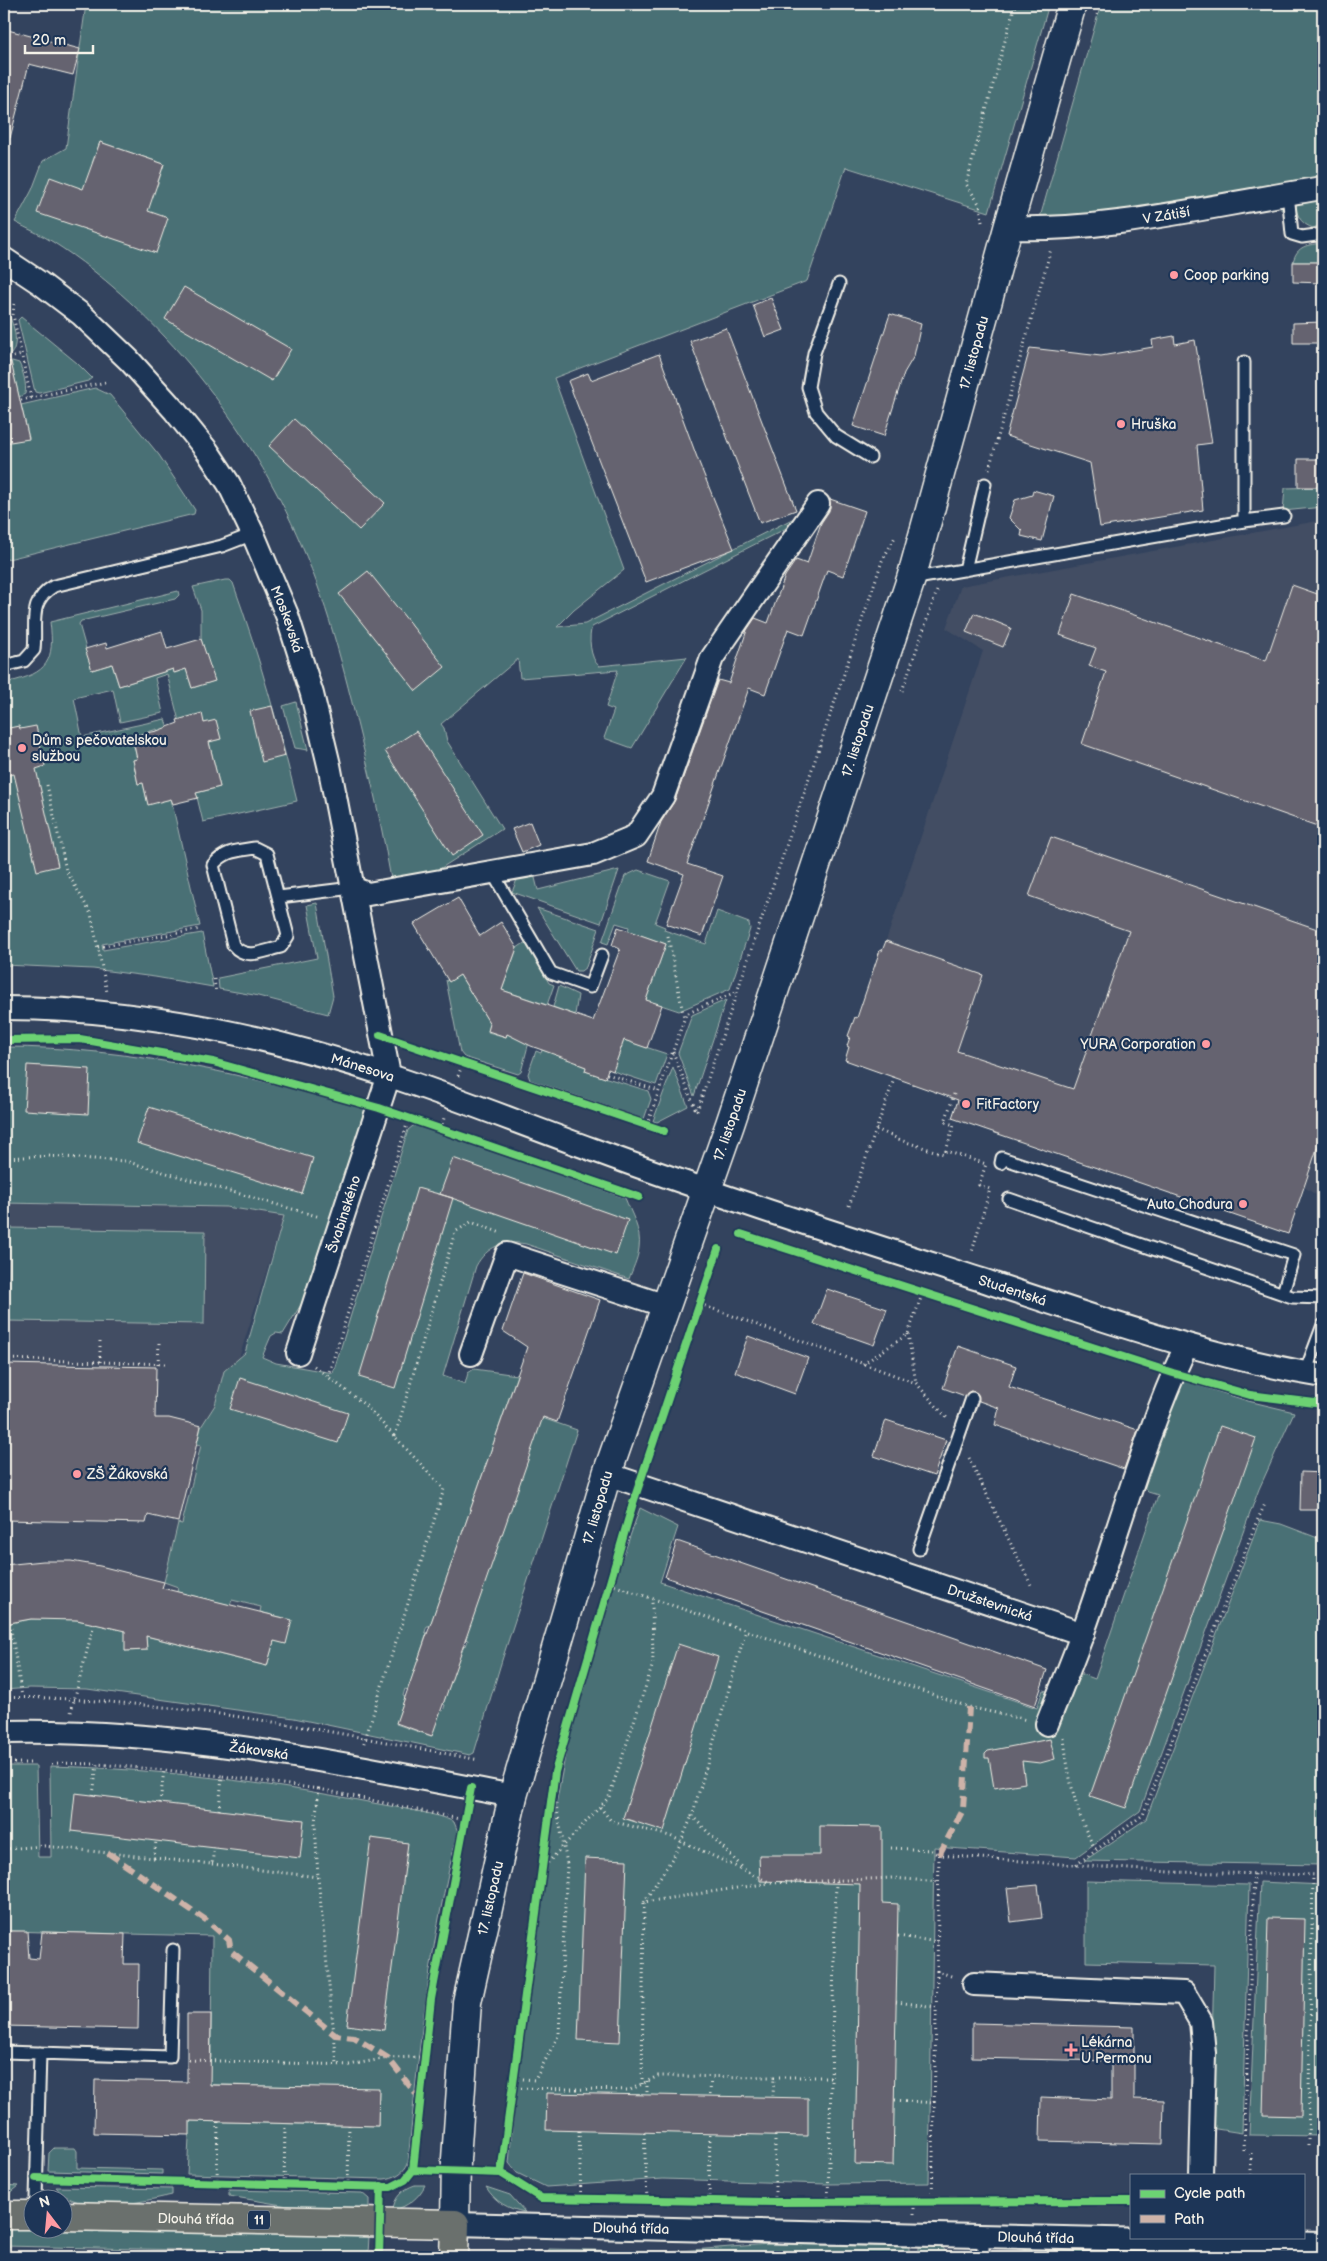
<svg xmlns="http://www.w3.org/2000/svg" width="1327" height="2261" font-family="'Balsamiq Sans',sans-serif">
	<rect width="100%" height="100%" fill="#33435e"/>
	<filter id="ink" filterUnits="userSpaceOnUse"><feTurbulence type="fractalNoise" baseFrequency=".02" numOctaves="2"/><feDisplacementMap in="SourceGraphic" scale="10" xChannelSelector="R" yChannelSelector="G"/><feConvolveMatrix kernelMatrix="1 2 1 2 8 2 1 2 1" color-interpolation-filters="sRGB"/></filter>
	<g filter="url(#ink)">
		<path fill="#424d63" d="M1323 520V931L1051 837 1029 896 1129 931 1073 1090 955 1058 983 975 886 941 983 651 946 628 961 586Z
			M1323 1131V1199L1304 1187Z
			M4 1203 226 1207 284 1216 243 1345 185 1545 298 1594 276 1693 4 1671Z"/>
		<path fill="#4a7074" stroke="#9fb0ae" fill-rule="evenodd" d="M86 4H1049L989 212 846 167 807 281 554 378 624 570 574 610 557 627 585 624 798 516 792 524 783 530 592 627C588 636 590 659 599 666L687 657 632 748 604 738 614 710 606 707 618 670 520 678 518 659 441 724 444 728 447 741 502 829 435 872 391 879C384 838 375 796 365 755 347 683 331 612 301 544 252 429 159 310 53 242 41 234 27 229 15 222L32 190 43 161 66 148ZM100 142 164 164 157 186 92 163Z
			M1101 4H1323V220L1318 226 1313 228C1302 224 1298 218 1296 208L1281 210 1282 197 1039 221Z
			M1323 243V262H1293C1297 245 1308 245 1323 243Z
			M4 307C12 318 21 342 11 354L4 355Z
			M21 317 77 363 92 378 88 381 39 393 35 392 18 320Z
			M12 361 19 363C23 371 27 385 25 394L19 397 14 375 4 377V363Z
			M95 388 110 395 159 455 195 510 194 514 4 560V443L29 438 21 405Z
			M1323 487V507L1283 511 1285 488Z
			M225 580H230L233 583C259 655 279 727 297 801L203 822 196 793 220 787 209 742 220 739 216 721 204 723 203 719 181 729 167 674 155 678 163 713 120 722 113 689 74 698 82 737 165 719 169 732 159 734 157 729 132 737 137 759 133 760 138 784 143 783 148 804 171 799 200 926 102 944 103 950 202 933 213 987 155 977 93 969 4 965V677L7 676 9 682C48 673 55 661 50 622L178 591 179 595 175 599 81 621 79 624 92 670 112 664 119 686 173 669 175 673 186 669 192 688 214 681 201 639V610L193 587Z
			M296 702 308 750 295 748 283 706Z
			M619 870 601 923 512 892 518 877 534 874 538 890Z
			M638 870 670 881 655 923 665 927 664 930 706 944 717 911 749 923 750 929 730 989 679 1011 646 1000 666 944 628 931 629 927 616 923 608 944 602 942 625 876Z
			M317 903 333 996 328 1014 254 995 219 989 218 978 317 958 307 905Z
			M537 908 599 929 586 967 581 971H576Z
			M526 942 549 983 554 985 547 1005 502 990 517 948Z
			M460 975 490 1024 488 1032 506 1037 507 1034 529 1042 521 1072 518 1074 464 1057 460 1052 446 980 449 981Z
			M559 986 578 995 575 1015 553 1007Z
			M726 1000 694 1096 678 1053 692 1015Z
			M624 1040 667 1054 656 1085 613 1071Z
			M4 1047C128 1047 248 1075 367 1109L314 1283 283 1334 276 1333 271 1336 262 1357 276 1363 333 1373 408 1130 413 1126 418 1125 625 1198C631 1213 642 1231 639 1248 638 1259 632 1270 629 1279L526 1244C504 1240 487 1246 476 1266L443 1376 465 1384 468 1373 474 1369 517 1375 430 1626H427L425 1632 427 1633 408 1690 405 1689 403 1696 405 1697 396 1724 431 1736 440 1710 443 1711 445 1705 443 1704 463 1645 466 1646 468 1640 465 1639 542 1418 577 1430 502 1660 474 1753 470 1755 294 1718 87 1689 30 1688 4 1690V1624L31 1619 54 1618 77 1620 128 1631V1649L125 1651 147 1650 146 1636 267 1666 274 1641 292 1620 260 1612 261 1607 232 1600 230 1605 177 1592 178 1587 164 1582 178 1523 182 1524 201 1445 197 1444 201 1427 215 1405 224 1371 245 1353 284 1216 226 1207 4 1203Z
			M542 1050 579 1059 578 1064 586 1067 585 1071 648 1091 651 1099 644 1119 530 1080 528 1074 536 1051 541 1053Z
			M673 1067 688 1106 657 1122 653 1121Z
			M10 1228 205 1231 204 1324 8 1321Z
			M1178 1379 1248 1401 1294 1412 1259 1489 1140 1811 1076 1857 934 1847 929 2183 827 2184 663 2179 546 2187 517 2173 509 2163 521 2034 538 1903 568 1740 615 1579 640 1508 678 1527 660 1582 1037 1708 1043 1690 1067 1697 1079 1673 1095 1679 1158 1495 1148 1492 1143 1486Z
			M1260 1520 1281 1524 1323 1540V1865L1084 1861 1146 1819Z
			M4 1766H36L38 1857H51L50 1766C158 1769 267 1782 373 1803 394 1807 437 1813 454 1822L458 1832C430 1941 418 2052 408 2163 404 2173 394 2178 384 2179L187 2174 190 2121 378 2126 379 2089 191 2084 211 2058 212 1936 4 1931Z
			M1086 1881 1249 1885 1242 2133 1210 2128 1214 1965 1086 1962Z
			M1260 1882 1323 1885V2136L1249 2135Z
			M54 2148H75L77 2151V2168L162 2170V2174L48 2171 49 2153Z
			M4 2185 19 2186 4 2198Z
			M415 2185H425C419 2198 407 2207 393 2210 394 2197 403 2189 415 2185Z
			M56 2187 172 2189V2195C141 2202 77 2217 56 2187Z
			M486 2187 510 2195 525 2212C508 2209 495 2202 486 2187Z
			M229 2190 362 2193 369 2199V2209L300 2208 229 2196Z
			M4 2228 369 2236 368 2254 4 2246Z
			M769 2244 909 2247V2257H548L549 2249 667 2252Z
			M919 2247H942L947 2257H919Z
			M1027 2250 1155 2252 1161 2254 1164 2257H1016L1019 2252Z
			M1256 2255 1323 2256V2257H1256Z"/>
		<path fill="#656470" stroke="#f4f1e8" d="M4 29 80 49 73 75 29 64 10 138 4 137Z
			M100 142 164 164 148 211 168 218 156 253 37 213 50 177 83 189Z
			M1293 262H1323V283L1293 282Z
			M184 287 291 349 272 381 165 319Z
			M771 298 784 330 765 337 753 305Z
			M890 314 921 324 914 356 904 373 884 436 853 426Z
			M1323 322V343H1293V323Z
			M726 328 796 510 760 523 690 341Z
			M1174 336 1175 344 1195 340 1212 443 1197 445 1203 510 1100 527 1090 463 1006 436 1030 348 1101 356 1153 347 1152 340Z
			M659 354 698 460 734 549 646 582 568 381 588 373 591 380Z
			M11 362 29 439 4 443V363Z
			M294 419 385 503 359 530 269 446Z
			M1298 459H1323V487H1298Z
			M1033 490 1054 496 1042 541 1021 536 1022 531 1009 518 1015 500 1032 495Z
			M830 499 865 511 843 576 827 570 804 635 788 629 765 694 749 688 687 864 723 876 702 936 666 924 684 874 648 861 661 822 675 800 718 680 729 683 747 630 755 618 768 623 785 576 796 560 807 564 821 523 829 511Z
			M368 571 445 667 416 691 339 594Z
			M1292 585 1323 596V828L1082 744 1106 672 1089 666 1096 648 1060 635 1074 594 1266 661Z
			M974 613 1011 628 1003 647 966 632Z
			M162 631 167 649 201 639 215 681 192 688 186 669 174 673 173 669 119 686 112 664 92 670 85 649 106 643 107 648Z
			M272 706 285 756 262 762 250 711Z
			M202 713 204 723 216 720 221 739 209 742 220 787 196 793 198 798 173 804 171 799 148 805 143 783 138 784 133 760 137 759 132 736 157 731 178 723 177 720Z
			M19 726 20 729 36 726 45 766 36 769 58 866 37 871 14 774 4 776V729Z
			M416 731 483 835 452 856 385 751Z
			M530 822 539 845 522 852 512 829Z
			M1051 837 1323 931V1131L1288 1234 952 1118 958 1100 845 1060 849 1047 847 1046 850 1037 848 1036 855 1017 857 1018 880 950 882 951 886 941 983 975 957 1051 1073 1089 1129 931 1029 896Z
			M458 898 480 936 501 922 517 948 502 990 593 1021 620 949 612 945 618 927 666 944 646 1000 662 1005 647 1048 624 1040 613 1071 608 1069 605 1078 585 1071 586 1067 578 1064V1063L531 1046 507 1034 506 1037 488 1031 490 1024 460 975 449 982 414 924Z
			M27 1065 90 1069 88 1114 24 1110Z
			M149 1107 313 1158 302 1194 137 1143Z
			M453 1158 628 1220 616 1255 440 1194Z
			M417 1188 453 1198 395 1388 359 1377Z
			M523 1273 600 1300 557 1422 543 1417 432 1736 396 1723 527 1347 503 1331Z
			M827 1289 887 1309 874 1345 814 1324Z
			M748 1336 808 1358 795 1394 735 1372Z
			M958 1346 1016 1366 1009 1387 1138 1430 1124 1469 995 1425 999 1408 979 1401 977 1393 970 1391 965 1396 943 1388Z
			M4 1364 156 1367 155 1418H169L201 1426 178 1522 148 1515 146 1523 4 1520Z
			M240 1378 348 1413 338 1443 230 1409Z
			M886 1420 946 1440 934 1476 874 1456Z
			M1220 1426 1256 1438 1126 1808 1090 1796Z
			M1301 1472 1323 1473V1510H1300Z
			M677 1541 1047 1670 1035 1706 665 1577Z
			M43 1561H71L100 1566 164 1582 162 1588 292 1620 286 1644 274 1641 267 1666 146 1636 147 1650 125 1651V1631L77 1620 31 1619 4 1624V1565Z
			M678 1644 718 1657 664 1831 623 1818Z
			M1050 1739 1055 1759 1040 1763 1022 1761 1025 1783 994 1788 989 1758H985V1754L988 1751Z
			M75 1793 304 1820 300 1858 71 1831Z
			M820 1826 882 1827V1903L898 1904 893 2165 855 2164 860 1884 760 1881 759 1855H820Z
			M371 1838 408 1843 384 2030 347 2025Z
			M585 1858 627 1860 620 2042 578 2040Z
			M1038 1885 1042 1918 1011 1922 1007 1888Z
			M1268 1918 1305 1919 1301 2116 1263 2115Z
			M4 1931H27L29 1958 39 1959 42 1932 125 1934 124 1964H139L138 2029 4 2026Z
			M187 2014H211L210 2085 379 2088 378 2126 190 2121V2135L94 2133 95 2080 187 2082Z
			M972 2023 1134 2027V2099L1164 2100 1163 2144 1040 2141 1041 2097 1111 2100V2061L972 2058Z
			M547 2093 808 2098V2136L546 2130Z"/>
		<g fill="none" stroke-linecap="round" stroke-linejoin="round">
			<g stroke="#f4f1e8" stroke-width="15">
				<path id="service" d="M1288 193 1292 234 1302 237 1323 234
					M839 284 814 353 808 387 816 412 836 436 870 457
					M1244 521V362
					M965 570 985 484
					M911 579 1244 521 1284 516
					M4 666 24 661 34 650C37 623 27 602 54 586L222 546 253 534
					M255 848 267 854 288 936 281 947C263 951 246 961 233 945L213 865C226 850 237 851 255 848Z
					M492 872 551 973 590 987 602 955
					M279 897 352 888
					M1001 1163 1002 1158 1294 1255 1283 1293
					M1009 1199 1292 1297 1323 1298
					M1305 1373 1323 1325
					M919 1549 972 1398
					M4 2052 170 2057 173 1950
					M36 2198 40 2053
					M983 2257V2237"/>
			</g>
			<g stroke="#f4f1e8" stroke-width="26">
				<g id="minor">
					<path id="s1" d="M1008 228C1111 232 1221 203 1323 188"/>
					<path id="s2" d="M4 259 40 283 82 315 129 360 175 411 208 452 229 484 253 534 287 615 312 694 329 765 389 1075 298 1353"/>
					<path d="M352 888 368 894 593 854 636 836 663 796 712 658 818 504"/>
					<path id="s3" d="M4 1008C134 1008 267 1035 390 1076 458 1098 524 1125 591 1149 723 1198 857 1240 991 1283 1101 1319 1209 1357 1323 1376"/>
					<path d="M471 1354 507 1254 666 1306"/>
					<path id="s4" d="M607 1474 1083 1634"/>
					<path d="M1047 1724C1059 1693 1072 1663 1083 1632 1117 1537 1143 1438 1186 1346"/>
					<path id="s5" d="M4 1732C176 1728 345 1764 513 1796"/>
					<path d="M974 1984 1184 1993 1201 2022 1204 2053 1201 2175"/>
					<path id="s6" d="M455 2224 1323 2244"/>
				</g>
			</g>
			<g stroke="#f4f1e8" stroke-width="31">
				<g id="tertiary">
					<path id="s7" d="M455 2224 456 2159 467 2002 513 1796 607 1474 730 1124 911 579 1008 228 1072 4"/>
				</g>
			</g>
			<g stroke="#f4f1e8" stroke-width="31">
				<g id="primary">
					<path d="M4 2215H32"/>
					<path id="s8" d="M62 2216 455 2224 454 2257"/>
				</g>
			</g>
			<path stroke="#f4f1e8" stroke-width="3" stroke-dasharray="1 4" stroke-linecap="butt" d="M1097 15 1100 4
				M982 222 980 205 966 184 1015 4
				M14 304 13 315 31 398
				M4 359 22 355
				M21 400 106 382
				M989 469 1051 249
				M902 691 937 591
				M47 785 66 870 91 914 107 992
				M668 936 684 1018
				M98 947 201 929
				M214 979 216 993
				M673 1052 696 1111
				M607 1074 659 1091
				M458 1076 463 1063
				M954 1094 945 1122 954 1125 946 1151 986 1164 979 1185 990 1189 972 1252
				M697 1111 882 561 895 537
				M647 1125 686 1014 738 991
				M441 1129 444 1118
				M876 1129 903 1141 944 1154 946 1151
				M4 1158 48 1156 125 1161 320 1217
				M849 1206 893 1082
				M700 1304 916 1383 947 1418
				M908 1334 916 1383
				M4 1359 168 1364
				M100 1362V1341
				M158 1364 159 1343
				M863 1364 908 1334 923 1292
				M314 1366 365 1405 444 1489 363 1746
				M328 1376 409 1118
				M395 1436 455 1232 471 1222 501 1233
				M969 1458 1032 1587
				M610 1584 969 1707 1027 1720
				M10 1623 22 1697
				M4 1698C43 1696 82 1700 121 1703 242 1713 360 1737 479 1760
				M71 1712 94 1624
				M1064 1738C1068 1776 1076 1817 1096 1850
				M4 1763H34
				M52 1763 97 1764
				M93 1795 97 1764 164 1770
				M160 1803 164 1770 222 1776
				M600 1807 611 1821 670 1836 771 1883 893 1878 939 1882
				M219 1810 222 1776 319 1789
				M891 1848 930 1850 939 1855
				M4 1849 44 1846 154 1858 156 1841
				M154 1858 212 1864 214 1848
				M212 1864 318 1877 315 1822 319 1789 464 1820
				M1076 1865 1143 1815 1256 1523 1266 1502
				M541 1870 609 1797 653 1664 652 1599
				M745 1870 692 1816 746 1630
				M318 1877 337 2064
				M644 1902 677 1851 692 1816
				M898 1936 938 1942
				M937 1971 939 1855 1170 1872 1323 1875
				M896 2002 936 2007
				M189 2060 349 2065 388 2058 419 2057
				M774 2077H832
				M513 2078 535 2080 559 2034 567 1864 553 1788
				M647 2081V2093
				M642 2084 644 1902 770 1883
				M511 2088 630 2090 658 2076 774 2077 773 2096
				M710 2094 711 2076
				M895 2100 934 2103
				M579 2131 581 2199
				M644 2133 647 2200
				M1308 2145 1313 1875
				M1244 2150 1254 1874
				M1251 2175V2150
				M217 2183 218 2122
				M284 2184 285 2124
				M348 2186 349 2125
				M709 2201 710 2134
				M775 2202V2135
				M828 2202 836 1881
				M932 2202 937 1971 954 1977
				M914 2214V2202"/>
			<use href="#service" stroke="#1d3557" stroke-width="11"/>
			<use href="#minor" stroke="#1d3557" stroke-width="22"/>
			<use href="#tertiary" stroke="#1d3557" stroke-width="28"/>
			<use href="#primary" stroke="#6a706d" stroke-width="28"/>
			<path stroke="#ceb3a9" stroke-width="6" stroke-dasharray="12 6" stroke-linecap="butt" d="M108 1853 206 1920 229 1940 231 1951 335 2035 354 2037 388 2058 416 2094
				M939 1855 963 1810 969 1707"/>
			<g stroke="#1d3557" stroke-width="11">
				<path id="cycleway" d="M380 1035 664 1131
					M4 1040 80 1039 213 1062 379 1108 639 1197
					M741 1234 1173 1373 1250 1395 1323 1404
					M413 2170 501 2173 541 2198 775 2202 1131 2201
					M501 2173 555 1772 633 1503 718 1249
					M36 2178 391 2187 405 2180 413 2170 431 1999 471 1788
					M379 2257 381 2186"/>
			</g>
			<use href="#cycleway" stroke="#6cd273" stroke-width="8"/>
		</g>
	</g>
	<g fill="#ff9aa2" stroke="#1d3557" stroke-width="2">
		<circle cx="1174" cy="275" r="5"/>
		<circle cx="1121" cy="424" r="5"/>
		<circle cx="22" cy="748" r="5"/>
		<circle cx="1206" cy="1044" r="5"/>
		<circle cx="966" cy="1104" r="5"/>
		<circle cx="1243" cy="1204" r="5"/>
		<circle cx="77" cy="1474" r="5"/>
		<path d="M1068.5 2042.5h5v5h5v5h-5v5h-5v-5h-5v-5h5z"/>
	</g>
	<g text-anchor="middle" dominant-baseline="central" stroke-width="4.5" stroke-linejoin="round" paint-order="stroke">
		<rect fill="#1d3557" stroke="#b4b9bc" stroke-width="1" x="248" y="2210.5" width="22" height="19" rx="4"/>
		<g font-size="12" font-weight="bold" fill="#f4f1e8">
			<text x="259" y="2220">11</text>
		</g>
		<g font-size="14" fill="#f4f1e8" stroke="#1d3557">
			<text stroke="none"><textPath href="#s1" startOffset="159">V Zátiší</textPath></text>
			<text stroke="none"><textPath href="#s7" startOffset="1949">17. listopadu</textPath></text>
			<text stroke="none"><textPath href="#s2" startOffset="468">Moskevská</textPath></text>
			<text stroke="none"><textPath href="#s7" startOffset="1544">17. listopadu</textPath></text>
			<text stroke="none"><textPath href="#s3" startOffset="365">Mánesova</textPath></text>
			<text stroke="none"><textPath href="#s7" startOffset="1139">17. listopadu</textPath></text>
			<text transform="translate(344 1214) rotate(-72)">Švabinského</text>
			<text stroke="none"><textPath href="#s3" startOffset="1052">Studentská</textPath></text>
			<text stroke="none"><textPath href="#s7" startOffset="734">17. listopadu</textPath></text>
			<text stroke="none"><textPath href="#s4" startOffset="404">Družstevnická</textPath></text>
			<text stroke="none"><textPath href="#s5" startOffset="256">Žákovská</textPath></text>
			<text stroke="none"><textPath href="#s7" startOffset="329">17. listopadu</textPath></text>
			<text stroke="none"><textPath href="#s8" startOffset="134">Dlouhá třída</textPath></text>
			<text stroke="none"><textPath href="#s6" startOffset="176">Dlouhá třída</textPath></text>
			<text stroke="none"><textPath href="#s6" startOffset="581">Dlouhá třída</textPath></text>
		</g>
		<g font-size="14" fill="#f4f1e8" stroke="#1d3557" text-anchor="start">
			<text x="1184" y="275">Coop parking</text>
			<text x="1131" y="424">Hruška</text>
			<text x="32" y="740">Dům s pečovatelskou<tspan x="32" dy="16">službou</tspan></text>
			<text x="1196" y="1044" text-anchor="end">YURA Corporation</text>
			<text x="976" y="1104">FitFactory</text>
			<text x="1233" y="1204" text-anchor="end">Auto Chodura</text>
			<text x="87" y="1474">ZŠ Žákovská</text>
			<text x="1081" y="2042">Lékárna<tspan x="1081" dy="16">U Permonu</tspan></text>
		</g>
	</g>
	<rect width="1327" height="2261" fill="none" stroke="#1d3557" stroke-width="20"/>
	<rect x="10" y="10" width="1307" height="2241" fill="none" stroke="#f4f1e8" stroke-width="2" filter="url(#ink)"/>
	<rect x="1130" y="2174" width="175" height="65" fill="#1d3557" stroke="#738091"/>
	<rect x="1140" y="2190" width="25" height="8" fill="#6cd273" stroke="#738091"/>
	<text x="1174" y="2198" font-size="15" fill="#f4f1e8">Cycle path</text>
	<rect x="1140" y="2215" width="25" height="8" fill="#ceb3a9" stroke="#738091"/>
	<text x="1174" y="2224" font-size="15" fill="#f4f1e8">Path</text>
	<g transform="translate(48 2214) rotate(344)"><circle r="24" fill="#1d3557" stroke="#738091"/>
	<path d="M0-4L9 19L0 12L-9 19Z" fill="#ff9aa2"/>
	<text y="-8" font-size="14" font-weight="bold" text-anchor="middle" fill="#f4f1e8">N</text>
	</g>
	<path d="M25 45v8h68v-8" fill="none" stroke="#f4f1e8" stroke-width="2.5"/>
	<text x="32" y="45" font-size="15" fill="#f4f1e8" stroke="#1d3557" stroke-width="4" paint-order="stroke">20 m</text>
</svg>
